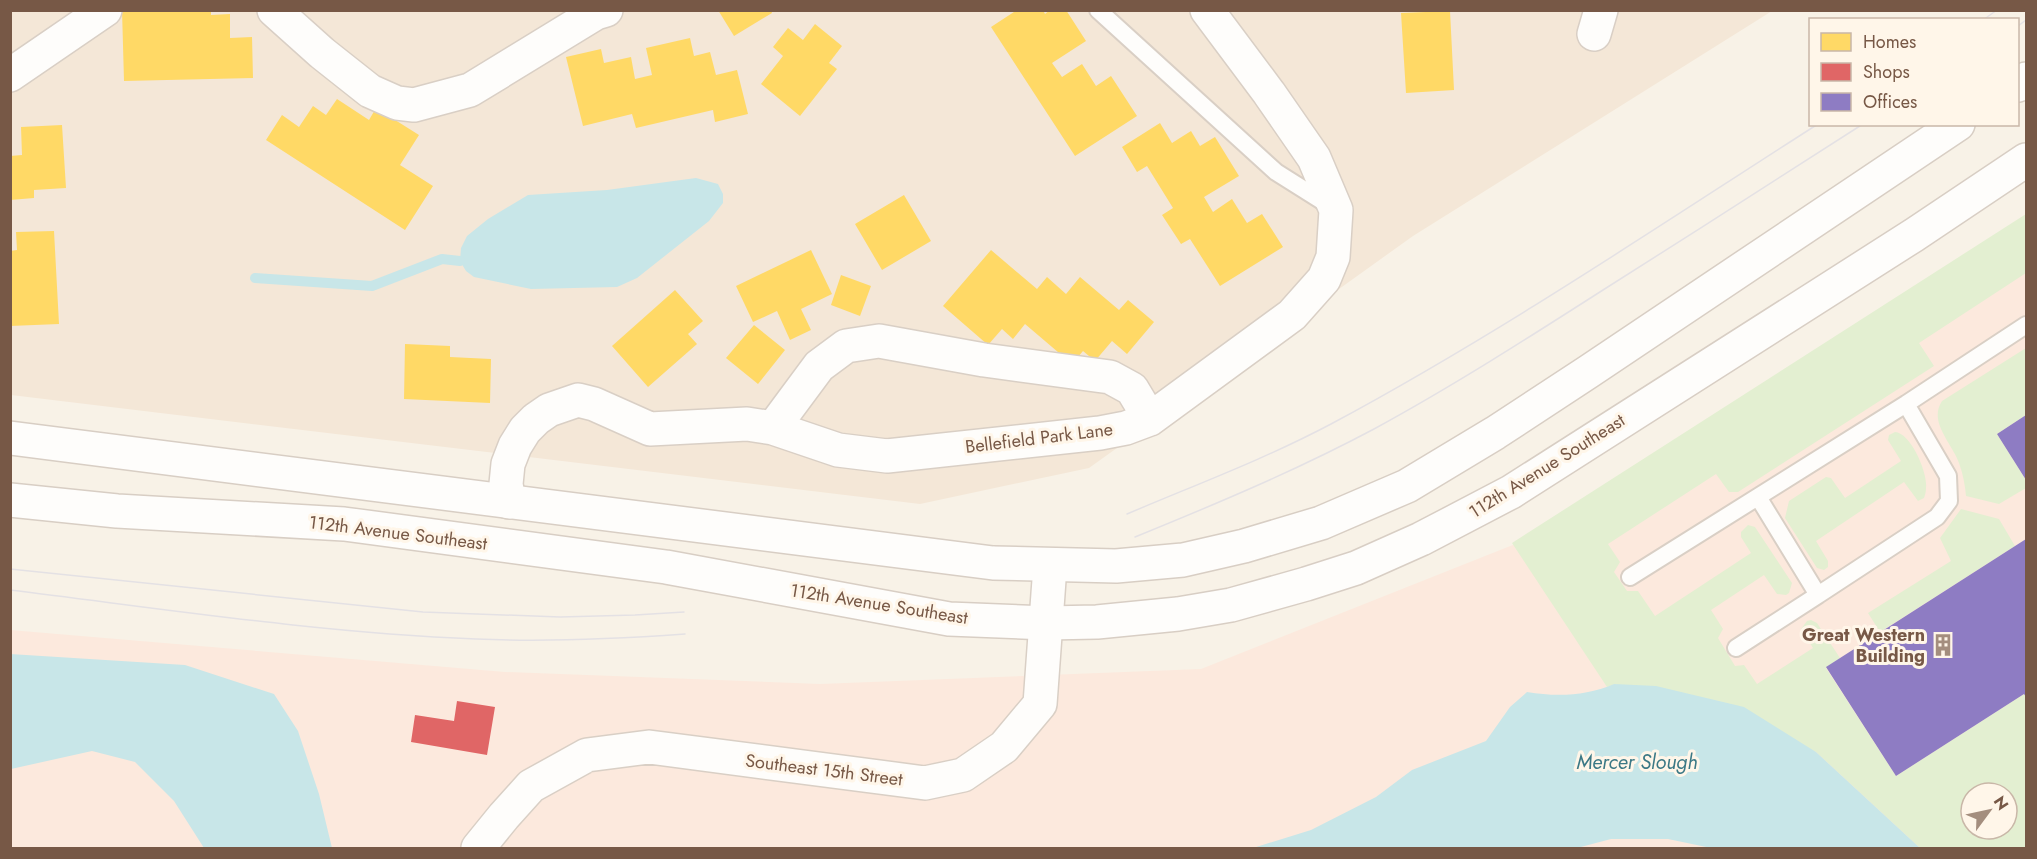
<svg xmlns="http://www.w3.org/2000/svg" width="2037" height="859" font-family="Jost,sans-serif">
	<rect width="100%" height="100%" fill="#f8f2e7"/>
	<path fill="#f4e7d7" d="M11 11H1772L1413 236 1089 468 920 504 11 395Z"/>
	<path fill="#fce9dd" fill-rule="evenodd" d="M2026 220V848H11L10 630 505 672 820 684 1201 669 1538 535ZM1971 793H2007V829H1971Z"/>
	<path fill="#e3efd1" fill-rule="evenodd" d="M2026 214V273L1919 343 1934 366 1738 492H1729L1716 474 1608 544 1620 562 1614 572 1627 591H1638L1655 616 1751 553 1741 537V532L1748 525 1755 527 1792 583 1789 593 1786 595 1777 594 1764 575 1711 610 1723 629 1718 638 1735 666 1744 665 1757 684 1813 648 1801 629 1807 621 1811 620 1817 623 1840 658 1826 668 1896 776 2024 694 2026 697V848H1920L1816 752 1615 684 1607 687 1512 543ZM1971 793H2007V829H1971Z
		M2026 348V415L1997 434 2026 480V488L1999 504 1966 496C1965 485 1963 474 1959 463 1952 443 1928 422 1942 401Z
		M1895 432C1911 433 1928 473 1926 488 1926 492 1925 495 1924 498L1918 501 1904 482 1816 541 1828 561V567L1824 570 1817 568 1785 518 1789 501 1826 477 1831 478 1845 498 1901 461 1888 440 1889 435Z
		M1961 509 1999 519 2015 546 1880 632 1868 613 1951 561 1940 538Z"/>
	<path fill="#c8e6e8" d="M696 178 718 184 723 194V203L709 221 637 278 617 287 531 289 474 277 466 271 460 261 461 248 467 236 488 219 528 195 607 190Z
		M10 654 185 665 274 694 298 731 319 794 332 848H204L174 801 135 762 92 751 11 769Z
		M1614 684 1656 686 1744 707 1816 752 1920 848H1711L1668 839H1611L1577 848H1253L1311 830 1376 797 1412 770 1486 741 1510 707 1527 692C1557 697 1586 696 1614 684Z"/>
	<path fill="#ffd966" d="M122 10H211V15L230 14V38L252 37 253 78 124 81Z
		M718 10H771L772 13 734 36Z
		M1017 10H1043L1045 14 1050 10H1066L1086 41 1052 63 1062 77 1082 64 1096 86 1111 76 1137 116 1075 156 991 27Z
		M1450 11 1454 90 1406 93 1401 13Z
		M815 24 842 46 829 63 837 69 800 116 761 84 783 56 773 47 788 28 803 40Z
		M690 38 694 56 710 52 716 75 737 70 748 114 715 122 713 110 636 128 632 114 583 126 566 57 601 49 604 63 631 57 635 79 652 75 646 48Z
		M337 99 369 120 376 108 419 135 400 165 433 186 405 230 266 140 282 115 299 127 313 106 326 115Z
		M1160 123 1172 143 1191 131 1200 146 1215 137 1239 176 1204 197 1213 212 1232 199 1247 223 1262 214 1283 247 1220 286 1190 239 1181 244 1162 215 1173 208 1147 166 1137 172 1122 147Z
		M62 125 66 188 34 190V198L10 200V156L22 155 21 127Z
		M904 195 931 241 882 270 855 224Z
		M54 231 59 324 10 326V251L17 250 16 232Z
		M811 250 832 294 801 309 811 330 790 340 777 311 753 322 736 286Z
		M991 250 1037 289 1047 277 1066 294 1080 277 1119 310 1128 300 1154 322 1127 354 1112 341 1095 361 1083 351 1072 364 1025 324 1013 339 1002 329 988 345 943 306Z
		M841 275 871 286 860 316 831 305Z
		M675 290 703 321 688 334 697 344 648 387 612 346Z
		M754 325 785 350 758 384 726 358Z
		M405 344 450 346V357L491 359 490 403 404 399Z"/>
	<path fill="#e06666" d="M457 701 495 707 487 755 411 742 415 715 454 721Z"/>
	<path fill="#8e7cc3" d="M2026 415V480L1997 434Z
		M2026 539V697L2024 694 1896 776 1826 667Z"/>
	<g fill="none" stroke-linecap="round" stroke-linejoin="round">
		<path stroke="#c8e6e8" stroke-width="10" d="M255 278 372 286 442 259 460 261"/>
		<g stroke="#d9cfc5" stroke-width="20">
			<path id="service" d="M1098 10 1276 172 1330 206
				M1758 497 1818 595 1937 517 1949 501 1948 476 1906 404
				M1630 577 1906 404 2026 325
				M1736 648 1818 595"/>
		</g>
		<g stroke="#d9cfc5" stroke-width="36">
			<path id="minor" d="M274 10 322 53 370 91 397 103 414 105 470 90 596 13 606 10
				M1594 34 1601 10
				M10 75 105 10
				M773 428 819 366 846 346 879 341 984 360 1110 377 1132 389 1150 419
				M509 502 506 484 508 464 515 446 525 430 536 419 549 410 578 400 594 404 650 429 747 424 773 428 838 450 887 456 1100 433 1126 428 1150 419 1292 315 1324 279 1333 257 1336 210 1314 158 1269 93 1207 10
				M478 848 504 816 531 786 587 755 649 747 925 783 963 775 1004 747 1040 704 1050 566"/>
		</g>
		<g stroke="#d8cec4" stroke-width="36">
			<path id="secondary" d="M2018 85 2026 79
				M10 438 993 563 1116 566 1183 560 1244 546 1321 523 1407 486 1495 433 1588 372 1958 124
				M10 500 117 511 344 524 666 567 949 619 1047 623 1097 622 1178 614 1231 605 1306 584 1356 568 1421 539 1511 492 1914 235 2026 160"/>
		</g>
		<use href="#service" stroke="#fefdfb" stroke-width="16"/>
		<use href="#minor" stroke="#fefdfb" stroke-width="33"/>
		<use href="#secondary" stroke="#fefdfb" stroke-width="33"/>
		<path stroke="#e4e1e4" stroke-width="1.5" d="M1983 20 1997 10
			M2018 26 2026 20
			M1127 514C1195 485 1265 459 1331 424 1499 334 1657 227 1818 124
			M1135 537C1216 504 1297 470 1374 429 1453 386 1528 338 1603 290 1690 235 1776 180 1863 124
			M10 569 423 612 560 617 635 615 684 612
			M10 590C165 609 321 633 476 639 546 642 616 639 685 634"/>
	</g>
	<defs>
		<g id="building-bare" transform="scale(1.8)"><path d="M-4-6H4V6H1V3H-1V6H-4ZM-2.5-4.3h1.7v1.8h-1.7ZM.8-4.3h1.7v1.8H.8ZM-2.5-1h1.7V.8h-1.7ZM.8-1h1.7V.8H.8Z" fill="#a48e7e" stroke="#fff6e9" stroke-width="2.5" paint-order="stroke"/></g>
	</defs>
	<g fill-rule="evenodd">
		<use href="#building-bare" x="1943" y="645"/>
	</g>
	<g text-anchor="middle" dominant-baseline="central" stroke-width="6" stroke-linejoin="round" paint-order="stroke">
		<g font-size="18" fill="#775846" stroke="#fff6e9">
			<text transform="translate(1039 438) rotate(-7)">Bellefield Park Lane</text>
			<text transform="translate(1547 466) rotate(-32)">112th Avenue Southeast</text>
			<text transform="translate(398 533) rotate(7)">112th Avenue Southeast</text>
			<text transform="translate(879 604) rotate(9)">112th Avenue Southeast</text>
			<text transform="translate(824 770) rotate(7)">Southeast 15th Street</text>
		</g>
		<g font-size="18" font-weight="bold" fill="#775846" stroke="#fff6e9" text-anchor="end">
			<text x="1925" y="635">Great Western<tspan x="1925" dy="21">Building</tspan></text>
		</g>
		<g font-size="20" font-style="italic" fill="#3b7885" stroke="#fff6e9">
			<text x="1637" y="762">Mercer Slough</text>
		</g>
	</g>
	<rect width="2037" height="859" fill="none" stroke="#775846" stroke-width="24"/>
	<rect x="1809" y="18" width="210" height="108" fill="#fff6e9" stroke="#c9b7a8" stroke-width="1.5"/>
	<rect x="1821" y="33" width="30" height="18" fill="#ffd966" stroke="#c9b7a8" stroke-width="1.5"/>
	<text x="1863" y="48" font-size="18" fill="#775846">Homes</text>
	<rect x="1821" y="63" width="30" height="18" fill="#e06666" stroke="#c9b7a8" stroke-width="1.5"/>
	<text x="1863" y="78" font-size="18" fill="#775846">Shops</text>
	<rect x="1821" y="93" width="30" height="18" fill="#8e7cc3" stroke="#c9b7a8" stroke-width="1.5"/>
	<text x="1863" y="108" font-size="18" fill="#775846">Offices</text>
	<g transform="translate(1989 811) rotate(57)"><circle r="28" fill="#fff6e9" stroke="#c9b7a8" stroke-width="1.5"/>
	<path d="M0-4.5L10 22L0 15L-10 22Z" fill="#a48e7e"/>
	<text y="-9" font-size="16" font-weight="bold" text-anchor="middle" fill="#775846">N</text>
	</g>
</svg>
